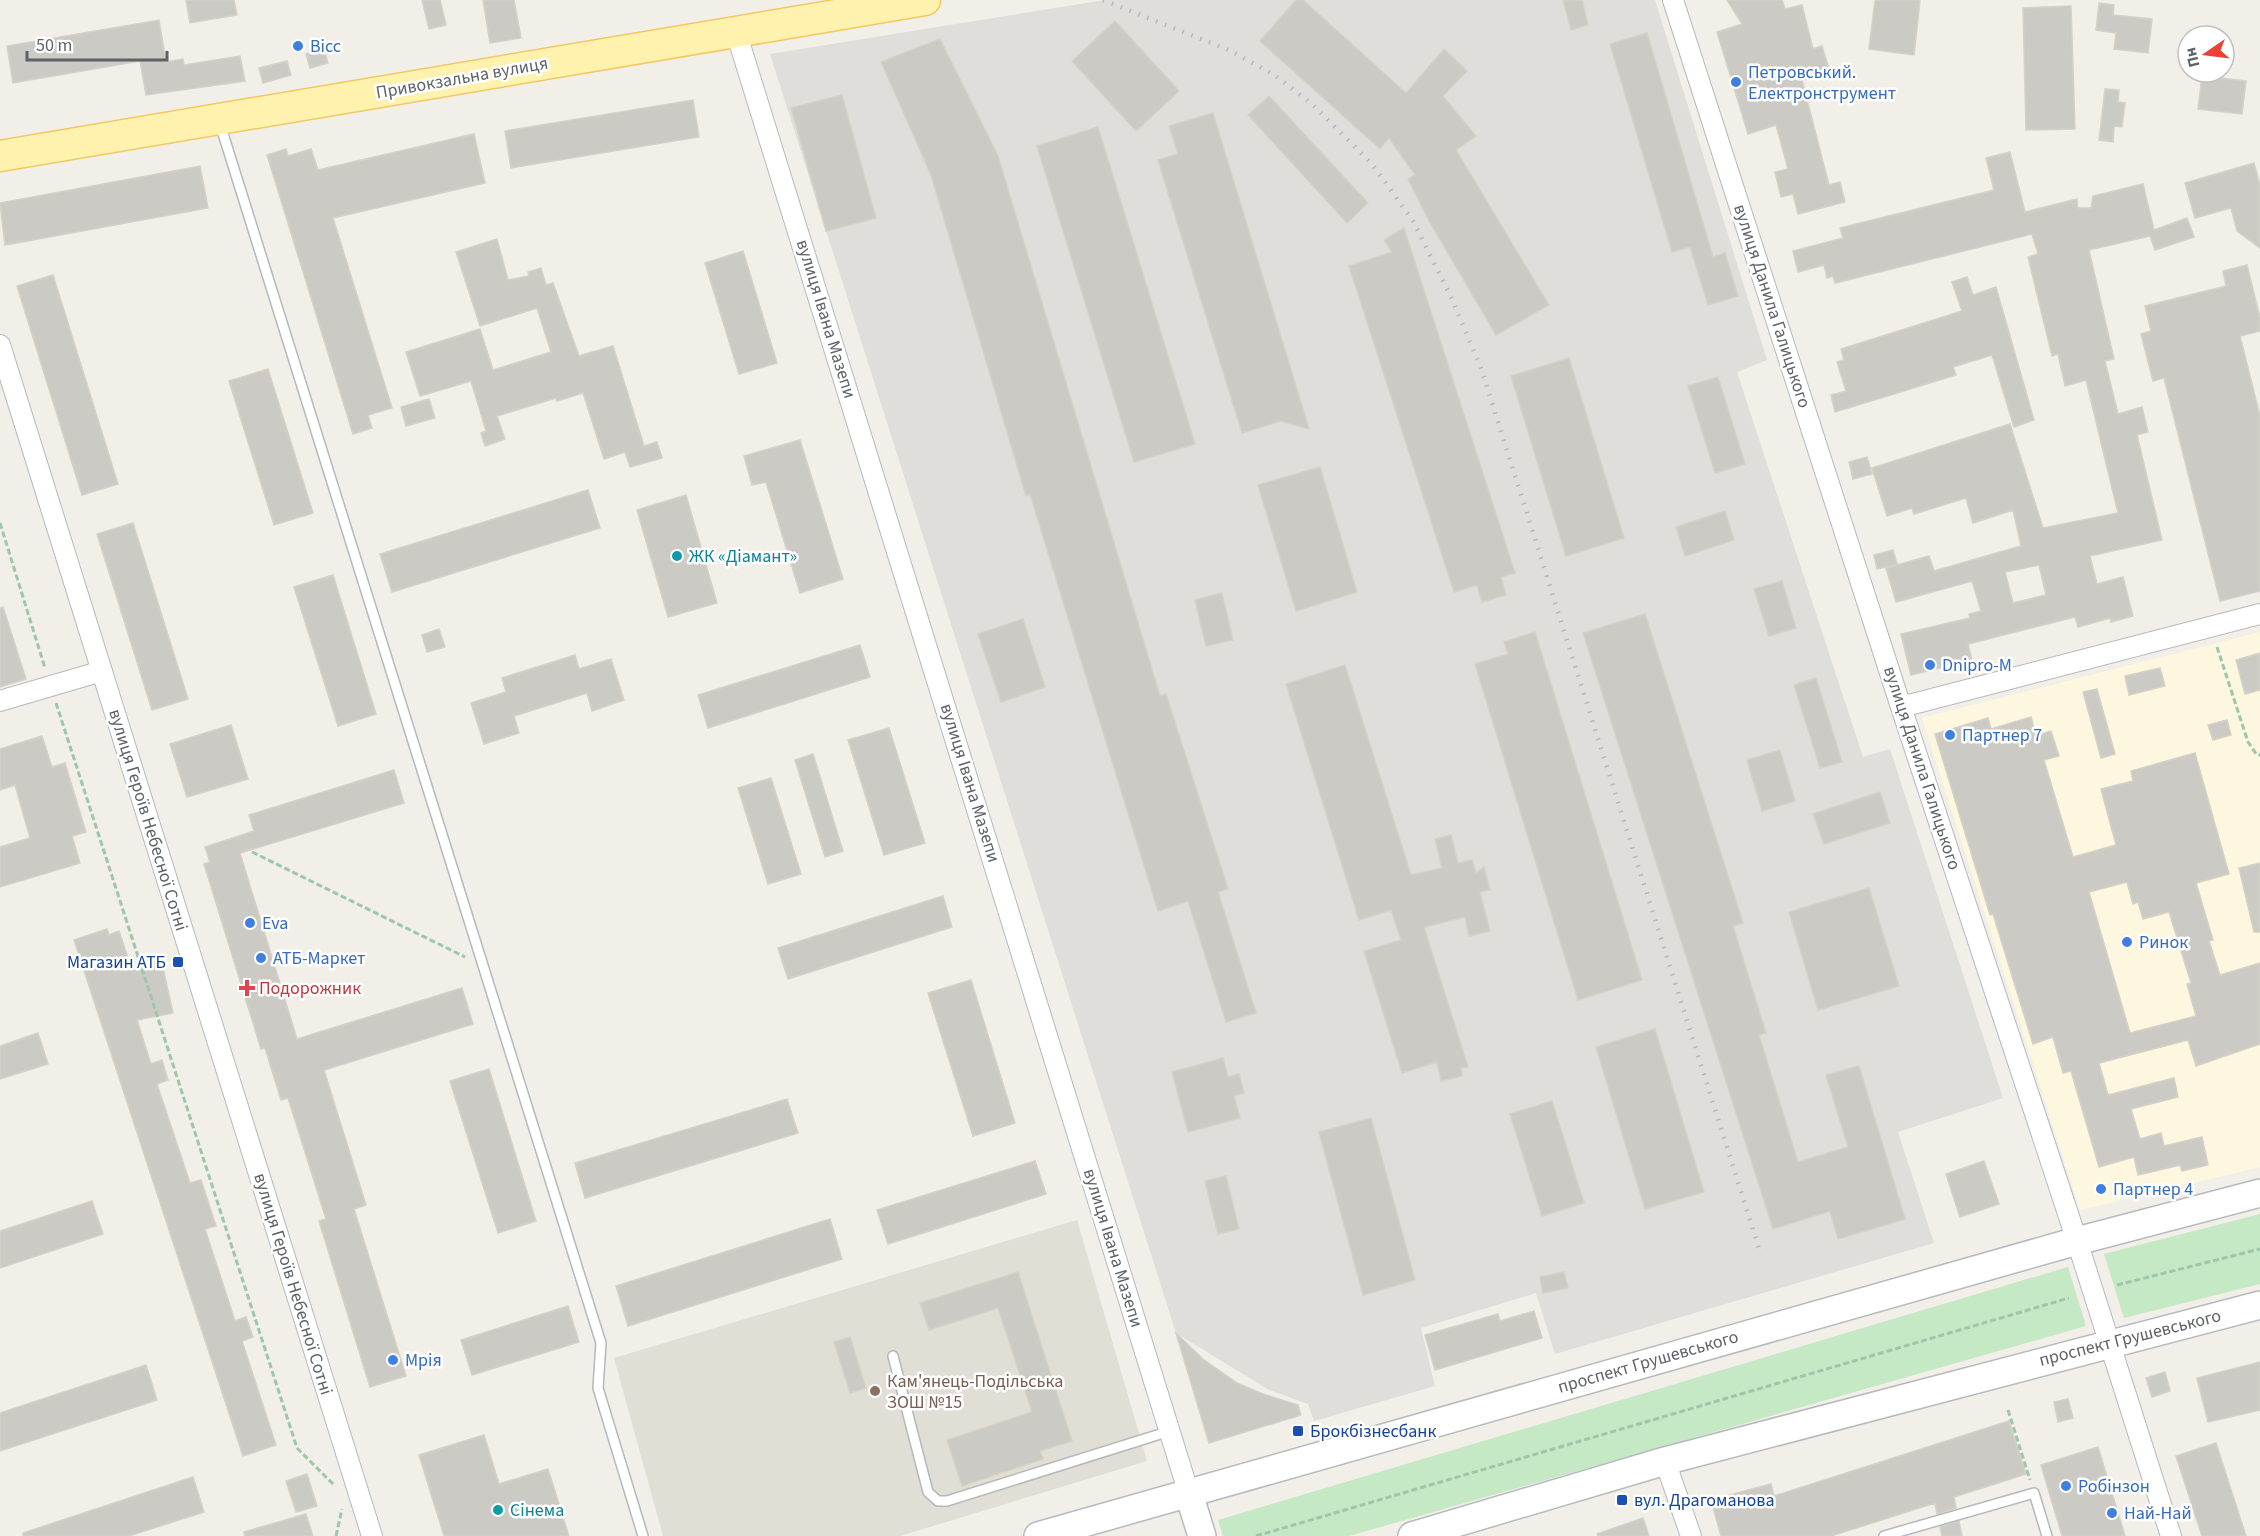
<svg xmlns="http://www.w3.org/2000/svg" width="2260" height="1536" font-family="'Source Sans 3',sans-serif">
	<rect width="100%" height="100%" fill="#f1efe8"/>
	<path fill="#fef7e0" d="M2260 632V1167L2080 1210 1922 718Z"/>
	<path fill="#e0deda" d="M1105 0H1655L1767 360 1737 372 1863 757 1890 749 2003 1098 1898 1132 1934 1243 1555 1354 1536 1293 1421 1328 1435 1386 1314 1421 1308 1404 1269 1390 1176 1333 770 54Z"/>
	<path fill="#e1ded6" d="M1077 1220 1147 1461 900 1536H663L614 1358Z"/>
	<path fill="#c5e8c5" d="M2260 1214V1284L2124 1318 2104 1254Z
		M2068 1267 2086 1326 1349 1536H1223L1218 1520Z"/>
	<path fill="#cccac5" stroke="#d6d1c6" stroke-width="1.5" fill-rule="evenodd" d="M186 0H234L237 15 190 23Z
		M422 0H440L446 25 429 29Z
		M483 0H514L521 38 490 43Z
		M1296 0H1303L1406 93 1444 49 1467 71 1443 96 1476 136 1456 150 1549 305 1496 335 1429 221 1408 179 1415 175 1389 138 1380 149 1260 41Z
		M1563 0H1582L1588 25 1571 30Z
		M1727 0H1782L1785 9 1802 5 1813 49 1822 46 1830 72 1802 80 1829 185 1840 182 1845 202 1798 214 1793 194 1781 197 1775 172 1788 169 1776 125 1748 134 1717 32 1742 24Z
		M1875 0H1920L1914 55 1869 49Z
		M2099 3 2114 5 2113 15 2152 19 2148 53 2114 49 2116 33 2096 30Z
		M2071 6 2075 129 2026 130 2023 8Z
		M159 20 166 62 183 59 184 65 240 56 245 81 146 95 140 61 13 83 7 46Z
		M1115 21 1179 91 1136 131 1072 61Z
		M1647 33 1713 257 1725 253 1738 296 1708 305 1690 247 1672 252 1610 44Z
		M940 39 998 156 1160 696 1166 694 1228 889 1218 892 1256 1013 1226 1022 1188 901 1158 911 1030 494 1026 496 931 175 881 62Z
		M324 49 328 63 310 68 306 54Z
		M287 61 291 75 263 83 259 68Z
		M2202 76 2246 81 2242 114 2198 109Z
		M2105 89 2119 90 2118 102 2125 103 2122 127 2114 126 2113 142 2099 140Z
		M842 95 876 218 826 231 791 108Z
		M1269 96 1368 203 1347 223 1248 115Z
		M693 100 699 137 511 168 505 131Z
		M1213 113 1309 429 1281 421 1242 433 1158 160 1178 154 1169 126Z
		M1098 127 1195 444 1134 462 1037 146Z
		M474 134 485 183 333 218 392 408 368 415 372 428 353 434 267 155 286 149 288 156 311 149 318 170Z
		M2010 152 2025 212 2077 199 2078 208H2091L2093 196 2143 184 2154 230 2187 218 2194 237 2155 250 2150 236 2089 250 2114 359 2105 361 2118 414 2142 407 2148 432 2137 435 2162 540 2090 556 2097 584 2123 577 2133 616 2111 622 2110 618 2078 627 2075 617 1968 644 1972 660 1911 675 1901 634 1970 618 1969 614 1981 611 1972 581 1896 602 1886 568 1929 556 1934 571 2021 546 2013 510 1973 523 1966 498 1914 514 1912 508 1887 516 1872 468 2010 424 2043 528 2118 513 2086 380 2065 386 2058 354 2052 356 2028 257 2038 254 2032 234 1835 283 1833 276 1827 278 1824 265 1798 272 1793 251 1843 238 1840 228 1994 190 1986 158ZM2039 565 2046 595 2013 603 2005 572Z
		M2254 163 2260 185V248L2237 231 2231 208 2195 218 2185 183Z
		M200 166 208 208 5 245 0 203Z
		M1404 228 1515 573 1501 577 1506 595 1482 602 1477 585 1454 592 1349 266 1392 252 1384 240Z
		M497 239 508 280 529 276 528 272 541 268 546 285 553 283 579 356 613 346 644 446 657 442 662 458 630 467 625 452 604 459 583 393 557 401 556 398 497 416 505 439 485 446 481 433 486 431 471 381 420 396 406 352 480 329 493 370 551 352 537 308 480 326 456 252Z
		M743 251 777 363 739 374 705 263Z
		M2247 265 2260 318V331L2240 336 2260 416V591L2220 601 2164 378 2153 381 2141 334 2151 331 2145 306 2226 286 2223 271Z
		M53 275 118 484 82 495 17 286Z
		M1967 277 1973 295 1996 287 2034 420 2014 427 1992 355 1953 367 1956 375 1835 412 1831 395 1846 391 1837 362 1844 360 1841 349 1962 311 1952 282Z
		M1569 358 1624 538 1566 556 1511 376Z
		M268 369 313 513 274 525 229 381Z
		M1718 377 1745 464 1715 473 1688 386Z
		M429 399 435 418 406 426 401 407Z
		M800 440 843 579 800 593 766 482 752 485 744 456Z
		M1867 457 1872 474 1853 479 1849 462Z
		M1320 467 1357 592 1296 611 1258 485Z
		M588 490 600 528 392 592 380 554Z
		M686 495 717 603 668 617 637 510Z
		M1725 511 1734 540 1685 556 1676 527Z
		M133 523 188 699 152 710 97 534Z
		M1893 550 1897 564 1877 569 1874 555Z
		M333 575 376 714 338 726 294 587Z
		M1782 581 1796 628 1769 636 1754 589Z
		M1222 593 1233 640 1206 646 1195 600Z
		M3 607 26 679 0 687V608Z
		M1645 614 1743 923 1733 926 1766 1033 1759 1035 1798 1162 1848 1147 1826 1075 1859 1066 1905 1219 1838 1239 1830 1211 1773 1229 1583 633Z
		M1023 619 1045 687 1001 702 978 634Z
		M439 629 445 647 427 652 422 635Z
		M1535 632 1642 980 1578 1000 1475 664 1508 654 1504 642Z
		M860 645 870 677 708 728 698 695Z
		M2260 653V690L2245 694 2236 660Z
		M575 655 579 669 611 659 624 700 592 711 587 693 514 716 519 733 484 744 471 703 506 692 502 678Z
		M1345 665 1411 875 1442 868 1435 839 1451 835 1458 863 1472 860 1476 873 1484 867 1490 890 1480 892 1490 931 1469 936 1465 917 1424 927 1468 1067 1461 1068 1462 1076 1441 1081 1437 1062 1402 1073 1364 951 1401 940 1391 910 1359 920 1286 684Z
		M2160 668 2165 686 2129 695 2125 676Z
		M1816 678 1842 762 1820 768 1794 685Z
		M2097 689 2115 754 2101 758 2083 692Z
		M2031 717 2036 736 2051 731 2059 756 2044 760 2073 857 2116 845 2101 789 2133 781 2131 771 2195 753 2229 874 2196 883 2213 940 2209 941 2220 975 2260 963V1044L2196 1066 2188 1040 2099 1063 2108 1095 2174 1078 2178 1097 2131 1109 2140 1139 2161 1133 2164 1146 2202 1137 2208 1165 2182 1171 2180 1165 2138 1175 2134 1157 2099 1167 2071 1071 2063 1073 2053 1037 2033 1044 1993 914 1990 915 1935 734 1988 718 1991 729ZM2127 882 2133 904 2138 902 2143 919 2169 912 2191 983 2187 984 2196 1016 2130 1033 2089 892Z
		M2227 720 2231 735 2213 740 2208 725Z
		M231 725 248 779 187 797 170 744Z
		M889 728 925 843 884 855 848 740Z
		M42 736 52 767 65 763 86 832 72 836 80 863 0 887V847L30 838 15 785 0 790V749Z
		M1780 750 1795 801 1762 811 1747 760Z
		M813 754 843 851 825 857 795 760Z
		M394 770 404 803 240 853 297 1039 462 988 473 1024 324 1070 366 1205 354 1209 406 1376 370 1387 319 1221 326 1219 288 1098 281 1100 265 1048 261 1049 204 864 210 862 205 847 254 831 249 815Z
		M771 778 801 874 768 884 738 788Z
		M1880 792 1890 823 1824 844 1813 814Z
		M2260 863V932H2254L2239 868Z
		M1869 888 1899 986 1818 1010 1789 912Z
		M943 896 952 927 788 979 778 948Z
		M107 929 109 935 119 931 131 967 161 959 173 1013 137 1020 151 1064 162 1060 168 1080 157 1084 190 1183 201 1180 216 1226 205 1229 235 1321 246 1317 253 1337 242 1341 276 1445 243 1456 74 940Z
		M971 980 1015 1123 973 1136 928 993Z
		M1655 1029 1704 1192 1645 1209 1596 1047Z
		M38 1033 48 1064 0 1079V1046Z
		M1223 1058 1228 1077 1239 1074 1244 1093 1234 1096 1240 1118 1188 1132 1172 1072Z
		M489 1069 536 1221 498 1233 450 1081Z
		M787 1099 798 1133 585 1198 575 1163Z
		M1552 1101 1584 1203 1542 1216 1510 1114Z
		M1371 1118 1415 1280 1363 1295 1319 1132Z
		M1035 1161 1046 1194 888 1244 877 1210Z
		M1984 1161 1999 1204 1960 1217 1946 1174Z
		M1226 1176 1239 1229 1218 1234 1205 1181Z
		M92 1201 103 1234 0 1268V1231Z
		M830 1219 842 1259 628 1326 616 1286Z
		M1018 1272 1072 1441 1040 1451 1043 1459 962 1486 947 1440 1032 1412 998 1308 929 1330 920 1303Z
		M1564 1272 1568 1288 1543 1293 1540 1277Z
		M568 1306 579 1342 472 1375 461 1340Z
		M1534 1311 1542 1338 1435 1370 1425 1335 1498 1314 1500 1321Z
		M1176 1333 1203 1359 1237 1383 1263 1394 1298 1405 1301 1415 1209 1443Z
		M850 1337 866 1388 850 1393 834 1342Z
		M2260 1362V1410L2208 1422 2197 1378Z
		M146 1365 157 1400 0 1451V1413Z
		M2165 1372 2170 1391 2152 1397 2146 1378Z
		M2068 1399 2073 1418 2058 1422 2054 1402Z
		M2009 1421 2026 1474 1954 1497 1956 1508 1937 1514 1935 1503 1831 1536H1721L1711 1500 1771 1484 1774 1496Z
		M484 1435 499 1484 548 1469 569 1536H444L419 1455Z
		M2216 1443 2246 1536H2202L2176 1456Z
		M2098 1447 2125 1536H2062L2041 1465Z
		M307 1474 317 1506 296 1512 286 1481Z
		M193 1477 204 1512 129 1536H23V1533Z
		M306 1514 313 1536H245L244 1532Z
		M1643 1518 1649 1536H1598L1597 1534Z
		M1959 1521 1962 1536H1942L1940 1527Z"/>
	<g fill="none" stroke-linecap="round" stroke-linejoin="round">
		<g stroke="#b5b8bc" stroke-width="12">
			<path id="lane" d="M220 124 601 1343 598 1388 643 1536
				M893 1356 928 1492 938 1501H947L1170 1431
				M1884 1536 2034 1493 2047 1536"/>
		</g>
		<g stroke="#b5b8bc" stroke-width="22">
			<path id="street" d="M1673 0 1901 707 2077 1241 2171 1536
				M736 32 1189 1494
				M0 345 372 1536
				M0 701 102 671
				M1901 707 2260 614
				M1665 1461 1691 1536"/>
		</g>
		<g stroke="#b6babf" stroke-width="30">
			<path id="secondary" d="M1189 1494 1202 1536
				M1038 1536 2077 1241 2260 1193
				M1412 1536 1665 1461 2260 1305"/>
		</g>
		<g stroke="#f2c960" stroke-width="33">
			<path id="primary" d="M0 156 925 0"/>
		</g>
		<path stroke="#9cc7a9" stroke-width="3" stroke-dasharray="6 3" stroke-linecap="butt" d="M0 523 45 668
			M2217 647 2248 742 2257 755H2260
			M56 703 297 1448 335 1486
			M252 852 465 957
			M2117 1285 2260 1249
			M2008 1410 2030 1480
			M336 1536 342 1509
			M1256 1536 2069 1298"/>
		<use href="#lane" stroke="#fff" stroke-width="9"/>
		<use href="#street" stroke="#fff" stroke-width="20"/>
		<use href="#secondary" stroke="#fff" stroke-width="27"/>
		<use href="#primary" stroke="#fff2af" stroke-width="30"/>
		<path stroke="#b6b7b8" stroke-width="4.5" stroke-dasharray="1.5 8" stroke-linecap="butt" d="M1103 0 1231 51 1276 76 1312 104 1372 164 1413 221 1451 297 1481 368 1761 1255"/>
	</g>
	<g fill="#3f7fe0" stroke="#fff" stroke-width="2">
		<circle cx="298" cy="46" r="6"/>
		<circle cx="1736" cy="82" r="6"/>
		<circle cx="1930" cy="665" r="6"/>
		<circle cx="1950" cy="735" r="6"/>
		<circle cx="250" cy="923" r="6"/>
		<circle cx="2127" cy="942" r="6"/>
		<circle cx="261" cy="958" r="6"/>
		<circle cx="2101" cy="1189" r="6"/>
		<circle cx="393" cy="1360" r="6"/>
		<circle cx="2066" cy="1486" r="6"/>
		<circle cx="2112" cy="1513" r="6"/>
	</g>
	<g fill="#0f9aa8" stroke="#fff" stroke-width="2">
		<circle cx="677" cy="556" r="6"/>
		<circle cx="498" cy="1510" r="6"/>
	</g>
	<g fill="#1a4fb4" stroke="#fff" stroke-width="2">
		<rect x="172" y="956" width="12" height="12" rx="3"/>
		<rect x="1292" y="1425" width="12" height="12" rx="3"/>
		<rect x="1616" y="1494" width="12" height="12" rx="3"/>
	</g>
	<path fill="#e0444e" stroke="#fff" stroke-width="2" d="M244 979h6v6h6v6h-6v6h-6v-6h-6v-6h6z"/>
	<circle fill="#8d6e63" stroke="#fff" stroke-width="2" cx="875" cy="1391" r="6"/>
	<g text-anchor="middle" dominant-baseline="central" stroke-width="5" stroke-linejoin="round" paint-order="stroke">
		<g font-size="18" fill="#366cbe" stroke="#fff" text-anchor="start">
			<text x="310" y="46">Вісс</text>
			<text x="1748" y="72">Петровський.<tspan x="1748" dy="21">Електронструмент</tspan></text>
			<text x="1942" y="665">Dnipro-M</text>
			<text x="1962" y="735">Партнер 7</text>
			<text x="262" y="923">Eva</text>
			<text x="2139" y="942">Ринок</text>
			<text x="273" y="958">АТБ-Маркет</text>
			<text x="2113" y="1189">Партнер 4</text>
			<text x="405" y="1360">Мрія</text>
			<text x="2078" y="1486">Робінзон</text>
			<text x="2124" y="1513">Най-Най</text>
		</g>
		<g font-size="18" fill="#5f6368" stroke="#fff">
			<text transform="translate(462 78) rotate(-10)">Привокзальна вулиця</text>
			<text transform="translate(1772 306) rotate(72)">вулиця Данила Галицького</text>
			<text transform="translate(826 319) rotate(73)">вулиця Івана Мазепи</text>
			<text transform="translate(1922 768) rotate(72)">вулиця Данила Галицького</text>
			<text transform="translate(970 783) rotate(73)">вулиця Івана Мазепи</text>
			<text transform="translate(148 820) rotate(73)">вулиця Героїв Небесної Сотні</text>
			<text transform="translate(1113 1248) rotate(73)">вулиця Івана Мазепи</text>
			<text transform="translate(293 1284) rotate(73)">вулиця Героїв Небесної Сотні</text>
			<text transform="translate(2130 1338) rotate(-14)">проспект Грушевського</text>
			<text transform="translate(1648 1362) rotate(-16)">проспект Грушевського</text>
		</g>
		<g font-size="18" fill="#0d838f" stroke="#fff" text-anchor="start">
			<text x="689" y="556">ЖК «Діамант»</text>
			<text x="510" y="1510">Сінема</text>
		</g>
		<g font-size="18" fill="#164399" stroke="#fff" text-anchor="start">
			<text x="166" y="962" text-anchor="end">Магазин АТБ</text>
			<text x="1310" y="1431">Брокбізнесбанк</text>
			<text x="1634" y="1500">вул. Драгоманова</text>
		</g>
		<g font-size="18" fill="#be3a42" stroke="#fff" text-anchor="start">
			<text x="259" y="988">Подорожник</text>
		</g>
		<g font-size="18" fill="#785e54" stroke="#fff" text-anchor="start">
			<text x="887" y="1381">Кам'янець-Подільська<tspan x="887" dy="21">ЗОШ №15</tspan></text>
		</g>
	</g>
	<g transform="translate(2206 54) rotate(256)"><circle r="28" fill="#ffffff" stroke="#bfc1c3" stroke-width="1.5"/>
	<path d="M0-4.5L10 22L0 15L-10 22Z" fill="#ea4335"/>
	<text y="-9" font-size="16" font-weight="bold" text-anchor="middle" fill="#5f6368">Пн</text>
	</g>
	<path d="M27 51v9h140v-9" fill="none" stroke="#5f6368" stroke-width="3"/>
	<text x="36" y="51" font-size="18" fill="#5f6368" stroke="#ffffff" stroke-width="4.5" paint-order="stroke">50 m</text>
</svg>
